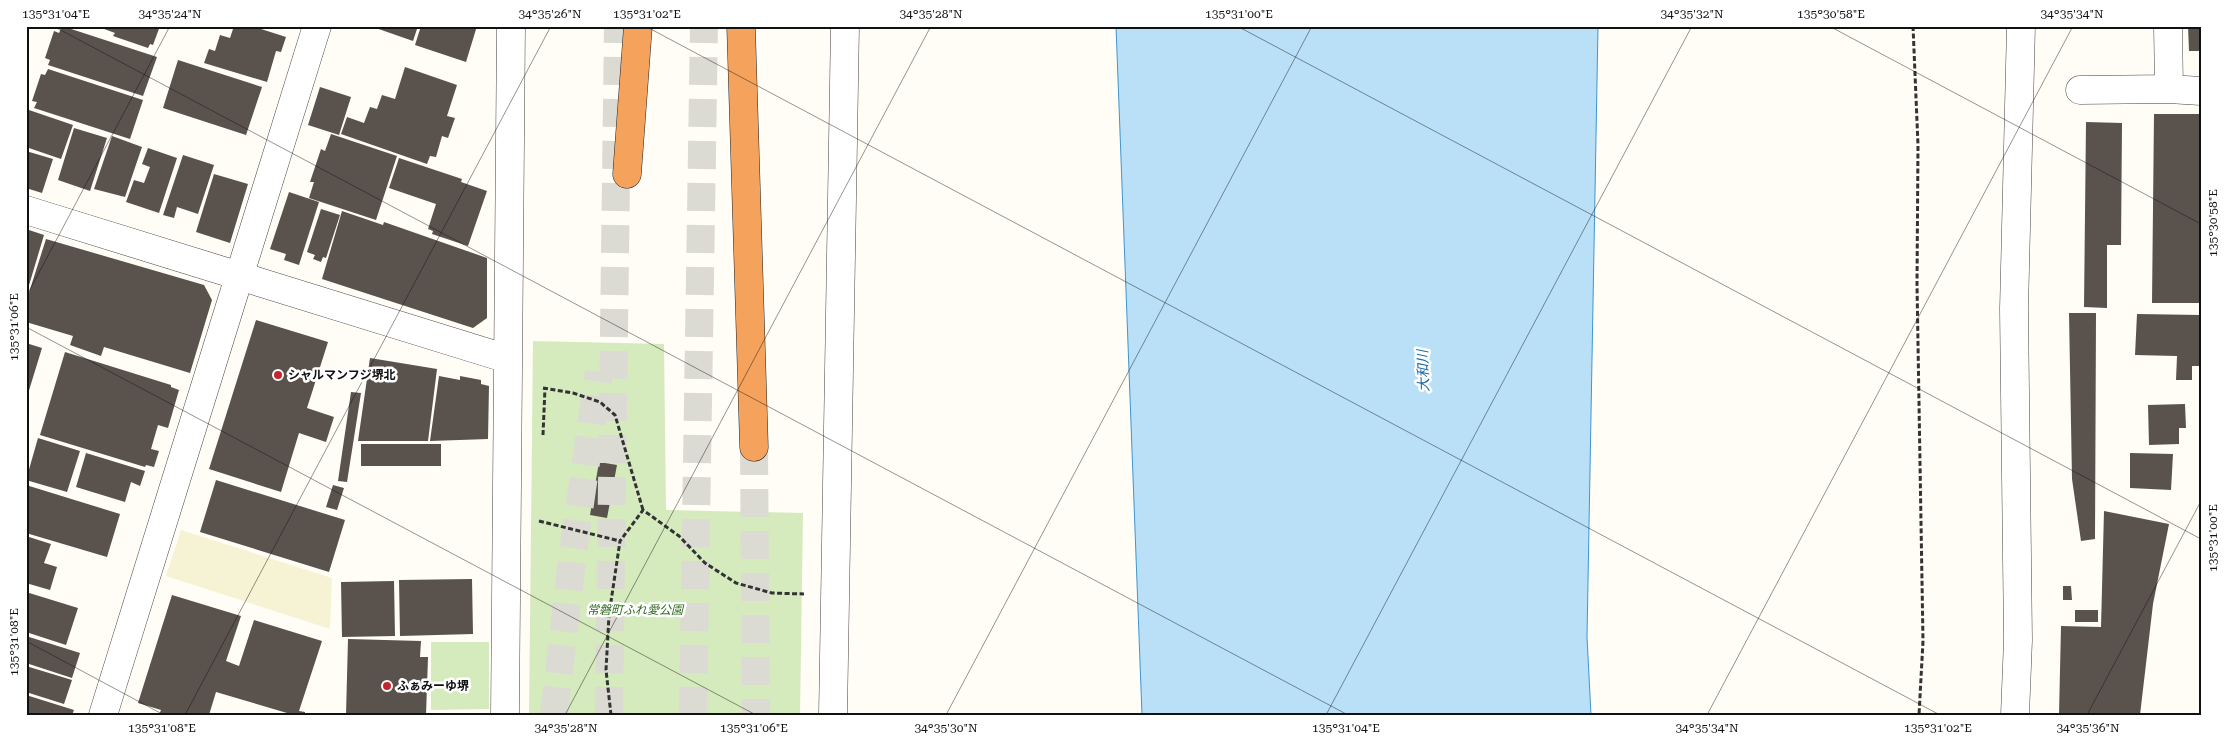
<svg xmlns="http://www.w3.org/2000/svg" width="2227" height="741" font-family="'Roboto Serif','Noto Sans JP',serif">
	<rect width="100%" height="100%" fill="#fffdf5"/>
	<path fill="#f6f3d4" d="M181 530 332 578 330 629 166 576Z"/>
	<path fill="#d5ebbd" d="M533 341 664 344 666 510 803 513 800 715H529Z
		M431 642H489V709L431 710Z"/>
	<path fill="#b9e0f7" stroke="#3f96cf" d="M1116 26H1598L1587 637 1591 715H1142Z"/>
	<path fill="#5a524d" d="M62 26 157 57 143 96 48 65 50 60 45 58 54 31 59 33Z
		M96 26H160L153 45 150 44 148 48 113 36 115 33Z
		M234 26H252L286 37 281 52 276 51 267 82 204 63 209 49 215 51 220 35 230 38Z
		M370 26H418L413 41Z
		M421 26H477L466 62 415 45Z
		M2188 26H2201V51H2189Z
		M178 60 262 87 246 135 163 108Z
		M405 67 457 85 447 116 455 118 448 138 442 136 436 157 430 156 427 164 341 134 347 117 364 123 370 107 377 109 382 95 395 99Z
		M48 69 143 100 130 139 34 108 37 102 32 101 41 74 45 75Z
		M320 87 351 97 339 135 308 125Z
		M29 110 73 125 61 159 26 147V119Z
		M2154 114H2201V303H2152Z
		M2086 122 2122 123 2121 245H2107V308L2084 307Z
		M74 128 107 138 90 191 58 180Z
		M331 134 397 156 376 220 309 198 314 182H310L321 149 325 151Z
		M112 136 142 147 125 197 94 189Z
		M148 148 177 158 159 213 126 202 134 180 144 183 150 167 142 164Z
		M26 151 53 159 42 193 26 188Z
		M183 155 214 165 198 214 177 207 174 218 163 215Z
		M399 158 462 179 461 182 487 191 468 246 432 234 433 231 428 229 436 204 389 188Z
		M214 174 248 184 230 243 196 232Z
		M289 192 319 202 299 265 284 260 286 254 270 249Z
		M321 209 340 215 326 258 323 257 321 262 313 259 315 255 307 252Z
		M342 211 383 225 384 222 487 258V318L473 328 322 279Z
		M26 229 44 235 27 292H26Z
		M46 239 204 285 212 300 190 373 104 347 101 356 70 345 73 336 26 322V302Z
		M2069 313H2096L2095 539 2081 541 2072 479Z
		M2137 314 2201 315 2200 366H2192V380H2176L2177 356 2135 355Z
		M256 320 328 342 307 408 334 417 326 442 299 433 281 492 209 469Z
		M26 343 42 348 27 397H26Z
		M65 352 171 385V387L179 390 168 428 158 425 151 449 159 451 154 467 146 465 145 467 40 435Z
		M370 358 437 369 428 441H358Z
		M439 376 460 380V376L481 380V384L489 386 488 439 430 441Z
		M351 392 361 393 347 482 338 481Z
		M2185 404 2186 428H2179V444L2149 445 2148 405Z
		M38 438 80 451 67 492 26 480Z
		M361 444H441V466H361Z
		M86 453 145 471 140 486 131 482 125 502 76 487Z
		M2130 453 2173 454 2171 490 2130 488Z
		M599 462 617 465 607 518 590 515Z
		M216 480 345 520 329 572 200 532Z
		M26 485 120 514 107 557 26 533Z
		M333 485 344 488 337 510 326 507Z
		M2104 511 2169 524 2153 604 2140 715H2101V690V715H2059L2061 626 2101 627Z
		M26 536 51 544 44 563 57 567 50 590 26 583Z
		M472 579 473 634 400 636 399 580Z
		M394 581 395 636 342 637 341 582Z
		M2063 586H2071L2072 600H2063Z
		M26 592 78 608 66 645 26 632Z
		M172 595 241 616 226 661 239 666 254 620 322 641 299 711 305 712V715H287V713L216 692 209 715H159L161 710 138 703Z
		M2075 610H2098V622H2075Z
		M26 636 80 653 72 678 26 663Z
		M348 639 421 641 420 657H428L426 715H346Z
		M26 666 72 680 64 704 26 692Z
		M26 695 74 710 72 715H26Z"/>
	<g fill="none" stroke-linecap="round" stroke-linejoin="round">
		<path stroke="#dbdad3" stroke-width="28" stroke-dasharray="28 14" stroke-linecap="butt" d="M754 447 756 715
			M554 715 573 552 599 372
			M609 715 618 26
			M693 715 704 26"/>
		<g stroke="#444" stroke-width="29">
			<path id="minor" d="M2168 26 2169 89 2201 91
				M2080 90 2169 89
				M26 210 508 359
				M103 715 317 26
				M505 715 511 26
				M833 715 845 26
				M2015 715 2018 640 2014 309 2021 26"/>
		</g>
		<g stroke="#222" stroke-width="29">
			<path id="highway" d="M741 26 754 447
				M627 174 638 26"/>
		</g>
		<path stroke="#333" stroke-width="3" stroke-dasharray="5 2.5" stroke-linecap="butt" d="M1913 26 1918 145 1917 284 1923 641 1919 715
			M543 388 573 393 600 402 615 415 643 510
			M543 435 545 388
			M539 521 620 541
			M611 715 606 670 609 615 620 541 643 510 679 536 705 563 736 583 772 593 804 594"/>
		<use href="#minor" stroke="#fff" stroke-width="28"/>
		<use href="#highway" stroke="#f5a25d" stroke-width="28"/>
	</g>
	<path fill="none" stroke="#111" stroke-width="1" stroke-opacity="0.45" d="M53 26 1348 715M645 26 1940 715M1237 26 2201 539M1829 26 2201 224M26 297 170 26M26 327 756 715M26 641 164 715M185 715 551 26M565 715 931 26M946 715 1312 26M1326 715 1692 26M1707 715 2073 26M2087 715 2201 501"/>
	<g fill="#c4262e" stroke="#fff" stroke-width="2">
		<circle cx="278" cy="375" r="5"/>
		<circle cx="387" cy="686" r="5"/>
	</g>
	<g text-anchor="middle" dominant-baseline="central" stroke-width="5" stroke-linejoin="round" paint-order="stroke">
		<g font-size="12" font-weight="bold" fill="#111" stroke="#fff" text-anchor="start">
			<text x="288" y="375">シャルマンフジ堺北</text>
			<text x="397" y="686">ふぁみーゆ堺</text>
		</g>
		<g font-size="12" font-style="italic" fill="#2f6b1f" stroke="#fff">
			<text x="635" y="610">常磐町ふれ愛公園</text>
		</g>
		<g font-size="14" font-style="italic" fill="#1768a6" stroke="#fff">
			<text transform="translate(1423 371) rotate(-92)">大和川</text>
		</g>
	</g>
	<rect width="2227" height="741" fill="none" stroke="#ffffff" stroke-width="55"/>
	<rect x="28" y="28" width="2172" height="686" fill="none" stroke="#111" stroke-width="2"/>
	<g font-size="12" text-anchor="middle" fill="#111">
		<text x="56" y="18">135°31'04"E</text>
		<text x="170" y="18">34°35'24"N</text>
		<text x="550" y="18">34°35'26"N</text>
		<text x="647" y="18">135°31'02"E</text>
		<text x="931" y="18">34°35'28"N</text>
		<text x="1239" y="18">135°31'00"E</text>
		<text x="1692" y="18">34°35'32"N</text>
		<text x="1831" y="18">135°30'58"E</text>
		<text x="2072" y="18">34°35'34"N</text>
		<text transform="translate(2213 223) rotate(-90)" y="4">135°30'58"E</text>
		<text transform="translate(14 327) rotate(-90)" y="4">135°31'06"E</text>
		<text transform="translate(2213 538) rotate(-90)" y="4">135°31'00"E</text>
		<text transform="translate(14 642) rotate(-90)" y="4">135°31'08"E</text>
		<text x="162" y="732">135°31'08"E</text>
		<text x="566" y="732">34°35'28"N</text>
		<text x="754" y="732">135°31'06"E</text>
		<text x="946" y="732">34°35'30"N</text>
		<text x="1346" y="732">135°31'04"E</text>
		<text x="1707" y="732">34°35'34"N</text>
		<text x="1938" y="732">135°31'02"E</text>
		<text x="2088" y="732">34°35'36"N</text>
	</g>
</svg>
